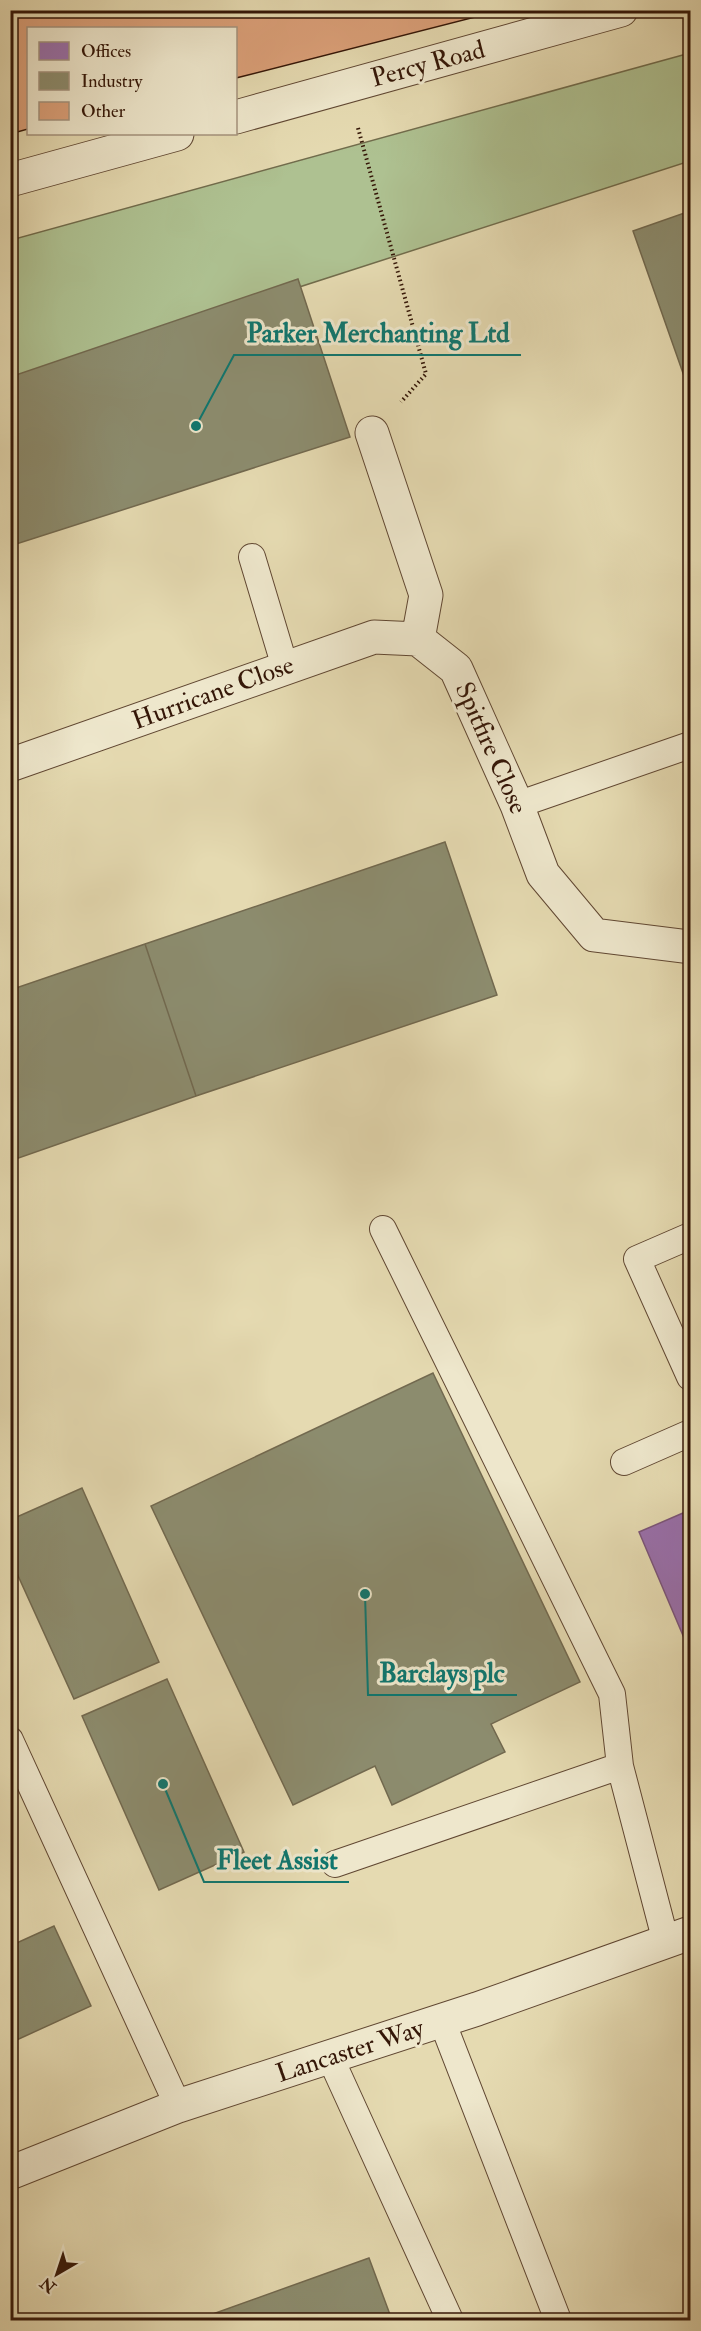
<svg xmlns="http://www.w3.org/2000/svg" width="701" height="2331" font-family="'IM FELL Double Pica',serif">
	<rect width="100%" height="100%" fill="#e5dab1"/>
	<filter id="stains"><feTurbulence type="fractalNoise" baseFrequency=".00333" numOctaves="4"/><feColorMatrix values="0 0 0 0 .2 0 0 0 0 .09 0 0 0 0 .02 0 0 0 .5 -.17"/></filter>
	<radialGradient id="worn" r=".72"><stop offset=".6" stop-color="#630" stop-opacity="0"/><stop offset="1" stop-color="#630" stop-opacity=".3"/></radialGradient>
	<path fill="#aec191" stroke="#716c4c" stroke-width="1.5" d="M690 53V161L11 380V240Z"/>
	<path fill="#9970ab" stroke="#7b557a" stroke-width="1.5" d="M690 1510V1652L639 1532Z"/>
	<path fill="#8c8c6e" stroke="#72694f" stroke-width="1.5" d="M690 211V393L633 231Z
		M298 279 350 437 10 546V377Z
		M445 842 497 995 196 1096 145 944Z
		M145 944 196 1096 10 1161V990Z
		M433 1373 580 1682 491 1724 505 1752 392 1805 375 1766 293 1805 151 1506Z
		M82 1488 159 1662 74 1699 10 1558V1520Z
		M167 1679 244 1852 159 1890 82 1716Z
		M54 1926 91 2006 10 2043V1946Z
		M369 2258 392 2320H196Z"/>
	<path fill="#dba079" stroke="#341607" stroke-width="1.5" d="M10 10H491V13L236 78V28H28V129L10 134Z"/>
	<g fill="none" stroke-linecap="round" stroke-linejoin="round">
		<g stroke="#604732" stroke-width="28">
			<path id="lane" d="M252 557 285 667
				M517 805 690 745
				M383 1229 612 1694 620 1766
				M690 1236 637 1259 690 1377
				M624 1462 690 1433
				M10 1740 178 2106
				M335 1864 620 1766 666 1942
				M442 2021 558 2320
				M330 2057 450 2320"/>
		</g>
		<g stroke="#604732" stroke-width="35">
			<path id="street" d="M236 117 621 10
				M10 180 177 134
				M372 433 426 595 418 639 456 669 517 805 543 874 594 935 690 947
				M10 765 374 637 418 639
				M10 2173 178 2106 477 2009 690 1933"/>
		</g>
		<path stroke="#341607" stroke-width="4" stroke-dasharray="1.5 3" stroke-linecap="butt" d="M358 128 426 374 401 402"/>
		<use href="#lane" stroke="#eee7cc" stroke-width="26"/>
		<use href="#street" stroke="#eee7cc" stroke-width="33"/>
	</g>
	<g text-anchor="middle" dominant-baseline="central" stroke-width="6" stroke-linejoin="round" paint-order="stroke">
		<g font-size="26" fill="#341607" stroke="#eee7cc">
			<text transform="translate(428 64) rotate(-15)">Percy Road</text>
			<text transform="translate(213 693) rotate(-20)">Hurricane Close</text>
			<text transform="translate(491 748) rotate(66)">Spitfire Close</text>
			<text transform="translate(350 2051) rotate(-18)">Lancaster Way</text>
		</g>
	</g>
	<path fill="none" stroke="#0f766e" stroke-width="2" d="M196 426L234 355H521M365 1594L368 1695H517M163 1784L204 1882H349"/>
	<g fill="#0f766e" stroke="#eee7cc" stroke-width="2">
		<circle cx="196" cy="426" r="6"/>
		<circle cx="365" cy="1594" r="6"/>
		<circle cx="163" cy="1784" r="6"/>
	</g>
	<g font-size="27" text-anchor="middle" font-weight="bold" fill="#0f766e" stroke="#eee7cc" stroke-width="6" stroke-linejoin="round" paint-order="stroke">
		<text x="378" y="342">Parker Merchanting Ltd</text>
		<text x="442" y="1682">Barclays plc</text>
		<text x="277" y="1869">Fleet Assist</text>
	</g>
	<rect width="701" height="2331" fill="none" stroke="#e5dab1" stroke-width="36"/>
	<rect x="12" y="12" width="677" height="2307" fill="none" stroke="#341607" stroke-width="3"/>
	<rect x="18" y="18" width="665" height="2295" fill="none" stroke="#341607" stroke-width="1.5"/>
	<rect x="27" y="27" width="210" height="108" fill="#eee7cc" stroke="#a4937d" stroke-width="1.5"/>
	<rect x="39" y="42" width="30" height="18" fill="#9970ab" stroke="#a4937d" stroke-width="1.5"/>
	<text x="81" y="57" font-size="18" fill="#341607">Offices</text>
	<rect x="39" y="72" width="30" height="18" fill="#8c8c6e" stroke="#a4937d" stroke-width="1.5"/>
	<text x="81" y="87" font-size="18" fill="#341607">Industry</text>
	<rect x="39" y="102" width="30" height="18" fill="#dba079" stroke="#a4937d" stroke-width="1.5"/>
	<text x="81" y="117" font-size="18" fill="#341607">Other</text>
	<g transform="translate(57 2274) rotate(219)" stroke="#eee7cc" stroke-width="4.5" paint-order="stroke">
	<path d="M0-4.5L10 22L0 15L-10 22Z" fill="#341607"/>
	<text y="-9" font-size="16" font-weight="bold" text-anchor="middle" fill="#341607">N</text>
	</g>
	<rect width="100%" height="100%" filter="url(#stains)"/>
	<rect width="100%" height="100%" fill="url(#worn)"/>
</svg>
